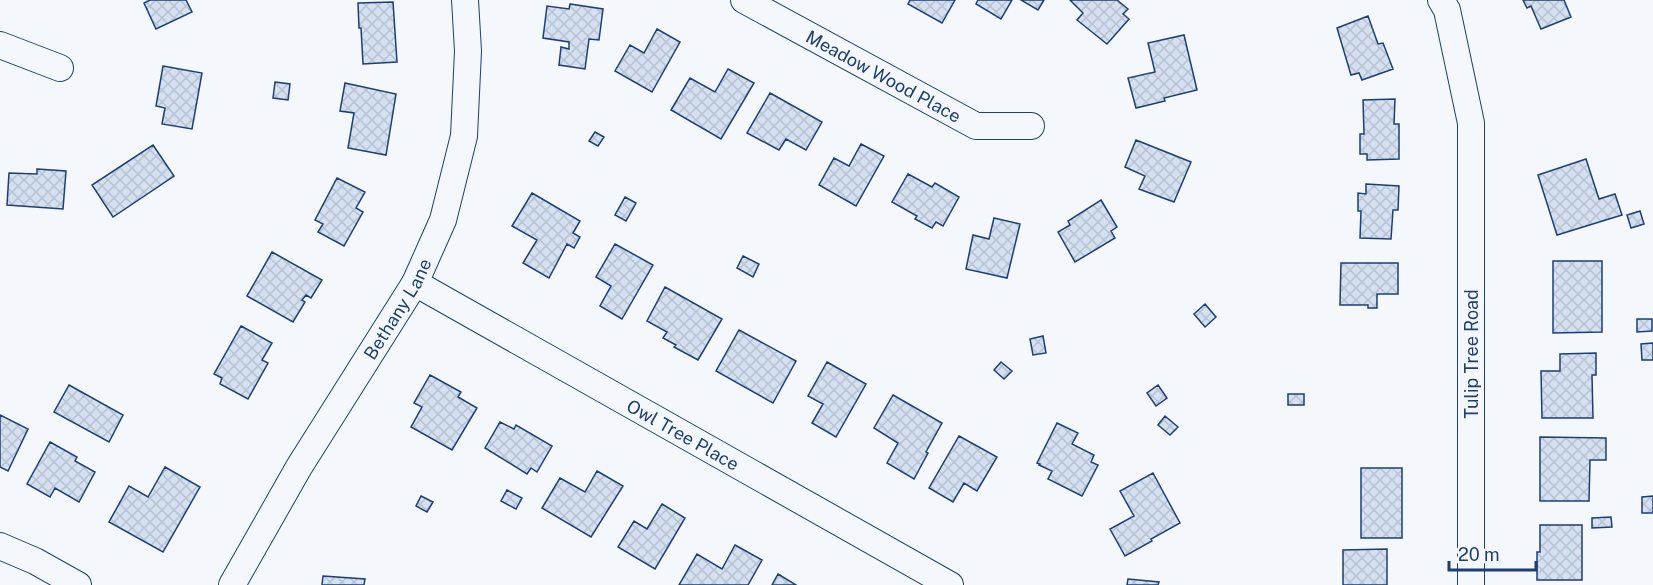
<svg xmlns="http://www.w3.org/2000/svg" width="1653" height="585" font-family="'Public Sans',sans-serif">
	<defs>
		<pattern id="building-cross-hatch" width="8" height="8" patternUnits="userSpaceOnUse" patternTransform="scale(1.5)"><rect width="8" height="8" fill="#d5e0f0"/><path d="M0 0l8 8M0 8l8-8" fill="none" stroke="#b6c1d1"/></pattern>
	</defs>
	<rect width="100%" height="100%" fill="#f4f7fb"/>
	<path fill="url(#building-cross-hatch)" stroke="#1d3f73" stroke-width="1.5" d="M150 0H186L192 12 156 29 144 3Z
		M910 0H955L942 23 908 4Z
		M978 0H1012L1001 19 976 4Z
		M1021 0H1044L1038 10Z
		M1070 0H1117L1128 9 1123 14 1129 19 1107 44 1077 20 1083 13Z
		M1523 0H1564L1571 17 1541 29 1531 6 1527 8Z
		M393 2 397 62 363 64 361 28H359L358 3Z
		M570 4 603 9 599 40 589 39 585 69 559 65 561 47 569 49V42L543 38 547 6 569 9Z
		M1368 16 1378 44 1383 43 1393 69 1362 80 1359 73 1351 75 1337 28Z
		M657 29 680 42 652 92 615 71 630 45 644 53Z
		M1184 35 1197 90 1164 98 1165 101 1136 108 1128 78 1155 72 1148 43Z
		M163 66 202 73 192 129 162 124 165 108 156 106Z
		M728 69 754 83 721 139 671 110 690 78 715 92Z
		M275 82 290 84 288 100 273 98Z
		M345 83 396 94 386 155 348 148 354 113 340 111Z
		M770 93 822 122 806 150 786 139 779 150 747 133Z
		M1395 99 1394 124H1399V159L1367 160V154H1360V134H1364L1363 100Z
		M595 132 604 137 598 146 589 141Z
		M1136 140 1191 162 1174 202 1139 189 1145 176 1125 167Z
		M861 144 884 156 856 206 819 185 834 158 849 166Z
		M153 145 174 176 113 217 92 185Z
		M1586 159 1599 199 1615 194 1622 215 1557 235 1538 175Z
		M37 169 66 171 63 209 7 205 9 173 37 174Z
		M908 174 932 187 935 183 959 197 943 226 936 222 932 228 915 219 917 216 892 202Z
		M337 178 365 192 356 208 363 212 344 246 318 232 323 224 315 220Z
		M1366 184 1399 186 1398 210H1393L1391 239 1360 238 1361 211H1358V193L1366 194Z
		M532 193 580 221 573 233 580 237 574 248 567 244 549 278 523 263 537 240 512 226Z
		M625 197 636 203 626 221 615 215Z
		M1101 200 1117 227 1111 231 1115 238 1075 262 1058 232 1070 225 1068 221Z
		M1640 211 1644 224 1631 228 1627 215Z
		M994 218 1020 224 1007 278 966 269 973 235 989 239Z
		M615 244 653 265 622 319 600 306 611 286 596 277Z
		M272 252 322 280 311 298 306 295 302 300 305 302 293 322 247 296Z
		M743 256 759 264 753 277 737 268Z
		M1553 261H1602V332L1553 333Z
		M1341 263H1398V294H1377V308H1368V305H1340Z
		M665 287 722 319 698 360 674 347 676 345 663 338 667 332 647 321Z
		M1205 304 1216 317 1205 327 1194 314Z
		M1637 319H1652V331L1637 332Z
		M241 326 272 343 262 360 268 363 248 399 220 384 222 378 214 374Z
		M739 330 796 361 773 403 716 371Z
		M1043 336 1046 353 1033 355 1030 339Z
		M1653 343V360H1642L1641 344Z
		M1596 353V375H1592L1593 418H1542L1541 371H1560V354Z
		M827 362 866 384 836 437 812 423 823 404 808 396Z
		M1001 362 1012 371 1004 379 994 370Z
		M430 375 461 392 458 397 477 408 452 450 411 427 422 407 414 403Z
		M69 385 123 415 109 442 54 412Z
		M1158 385 1167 398 1156 406 1147 393Z
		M1288 394H1304V405H1288Z
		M893 395 942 423 926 452 928 453 914 479 887 463 898 443 874 428Z
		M0 415 28 429 8 471 0 467Z
		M1165 416 1178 427 1170 435 1158 425Z
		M500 422 514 429 516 425 552 446 537 472 531 468 527 474 485 448Z
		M1057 423 1078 433 1072 444 1094 455 1091 462 1098 465 1082 496 1048 479 1052 471 1039 465 1040 464 1037 463Z
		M959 436 997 457 977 491 964 483 953 502 929 488Z
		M1540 437 1606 438V460H1590L1589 501H1540Z
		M50 442 77 457 75 461 95 472 79 502 55 488 50 497 27 484Z
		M165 467 200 487 163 552 109 522 129 486 148 497Z
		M1361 468H1402V538H1361Z
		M597 471 623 486 591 537 542 508 560 478 585 492Z
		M1153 473 1180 523 1151 539 1152 541 1125 556 1110 529 1134 516 1120 491Z
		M507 490 522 498 516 509 501 501Z
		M421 496 433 502 427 512 416 506Z
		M1653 496V513H1642V497Z
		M662 504 685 518 655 569 618 547 634 521 647 529Z
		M1611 517 1612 527 1592 528V518Z
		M1540 525H1582V580H1537V552H1540Z
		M735 545 762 560 748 585H679L697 554 722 569Z
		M1387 549V585H1343V550Z
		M778 574 796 585H772Z
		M323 576 365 579 364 585H322Z
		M1128 579 1159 582 1158 585H1127Z"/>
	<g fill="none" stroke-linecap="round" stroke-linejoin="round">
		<g stroke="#1d3f73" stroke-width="28">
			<g id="minor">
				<path id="s1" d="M744 0 976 126H1031"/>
				<path d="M1441 0 1447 10 1471 123V585"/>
				<path d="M0 45 60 68"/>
				<path id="s2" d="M415 283 950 585"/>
				<path d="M0 546 35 561 78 585"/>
				<path id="s3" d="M232 585 299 467 415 283 443 220 464 136 468 51 465 0"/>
			</g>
		</g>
		<use href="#minor" stroke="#f4f7fb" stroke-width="26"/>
	</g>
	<g text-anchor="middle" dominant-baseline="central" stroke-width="4.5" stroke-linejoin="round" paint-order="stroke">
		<g font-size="18" fill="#1d3f73" stroke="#f4f7fb">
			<text stroke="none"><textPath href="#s1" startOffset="159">Meadow Wood Place</textPath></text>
			<text stroke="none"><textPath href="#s3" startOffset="322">Bethany Lane</textPath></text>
			<text transform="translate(1471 354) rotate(-90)">Tulip Tree Road</text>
			<text stroke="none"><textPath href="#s2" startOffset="308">Owl Tree Place</textPath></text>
		</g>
	</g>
	<path d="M1449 561v9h87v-9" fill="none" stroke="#1d3f73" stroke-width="3"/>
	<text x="1458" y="561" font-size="18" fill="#1d3f73" stroke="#f4f7fb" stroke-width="4.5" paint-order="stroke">20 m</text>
</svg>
